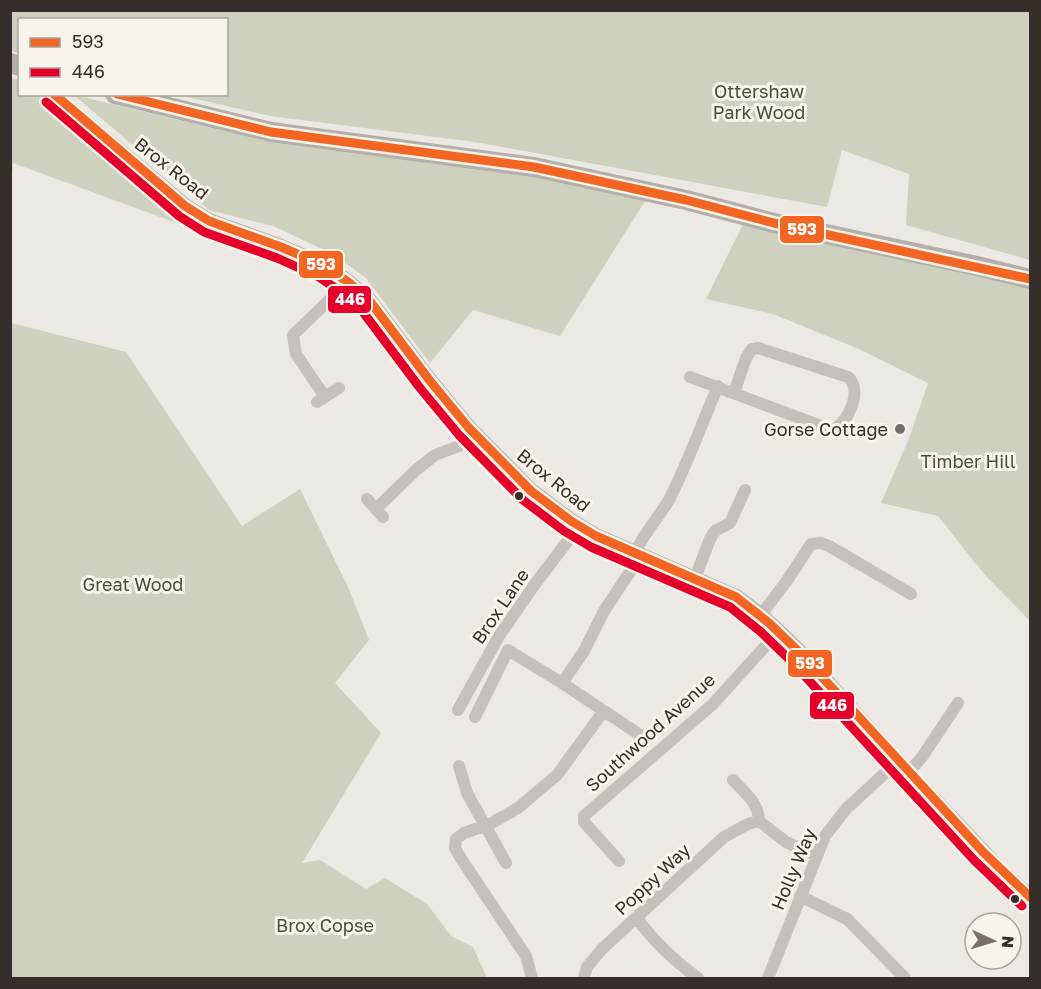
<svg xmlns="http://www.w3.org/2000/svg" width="1041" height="989" font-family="'Golos Text',sans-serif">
	<rect width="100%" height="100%" fill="#ece8e3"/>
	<path fill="#cdd1be" d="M11 10 1030 11V260L906 225 909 174 842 150 827 207 475 142 270 116 179 95 226 94V20H20L19 54 11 50Z
		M10 77 19 80 20 94 39 95 45 104 186 217 182 225 13 163 11 184Z
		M74 95 269 142 548 177 647 198 560 336 473 310 430 363 366 278 333 254 273 226 209 210Z
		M745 220 1030 287V621L984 574 938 516 881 503 908 441 928 383 861 350 773 314 706 299Z
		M11 323 126 352 242 526 300 489 348 587 369 640 335 683 381 733 302 863 320 860 366 889 385 878 427 904 451 936 473 947 487 978H11Z"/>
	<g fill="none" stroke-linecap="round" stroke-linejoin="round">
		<path stroke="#c5c0bc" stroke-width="12" d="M690 377 832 430C849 423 863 390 848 377L758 348 752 349 746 358 734 393
			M325 397 296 354 293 335 348 282
			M317 402 339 388
			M367 499 383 517
			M376 509 416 470 435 455 459 446 473 432
			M635 553C644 532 659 518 670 498 688 462 702 423 718 386
			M641 555 604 611 584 651 562 683 646 739
			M695 578 710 539 715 531 730 523 745 490
			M761 615 786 582 811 544 821 543 829 546 911 594
			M458 710 499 636 535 584 579 526
			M475 717 508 650 562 683
			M459 766 467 793 506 863
			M908 773 922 757 958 703
			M733 780C745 793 759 803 759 821
			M619 861 584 822V816L713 704 779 631
			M800 896 847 919 905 978
			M637 918C653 941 676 962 698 978
			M532 978 526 956 460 857 455 848 456 839 464 833 490 824 518 808 557 775 603 712
			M584 978 587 967 602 949 724 837 748 824 759 821 786 842 817 856
			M768 978 825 836 846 809 897 762"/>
		<path stroke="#b6b1ad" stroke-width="16" d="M54 94 66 106 185 206 209 221 281 247 325 266 348 282 369 300 430 381 468 427 531 491 571 521 596 536 736 597C782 629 819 673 856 715 889 752 922 788 956 823 980 849 1003 875 1030 897"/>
		<path stroke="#b4afab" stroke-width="20" d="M10 63 20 66
			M115 94 271 132 534 167 686 200 774 223 977 266 1030 279"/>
		<g stroke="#f8f3eb" stroke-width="14">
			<path id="bus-1" d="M54 94 185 206 209 221 281 247 325 266 348 282 369 300 430 381 468 427 531 491 571 521 596 536 736 597 769 623 799 652 983 852 1030 897
				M117 94 271 132 534 167 686 200 774 223 1030 279"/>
		</g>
		<g stroke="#f8f3eb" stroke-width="14">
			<path id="bus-2" d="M46 102 179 216 204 232 277 258 319 277 341 292 360 308 420 388 459 435 523 500 564 531 591 547 730 607 761 632 791 661 974 860 1022 906"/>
		</g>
		<use href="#bus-1" stroke="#f26522" stroke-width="9"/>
		<use href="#bus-2" stroke="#e4002b" stroke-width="9"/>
	</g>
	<circle fill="#766f6b" stroke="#f8f3eb" stroke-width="2" cx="900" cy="429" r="6"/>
	<g fill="#362e2a" stroke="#f8f3eb" stroke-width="2">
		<circle cx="519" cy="496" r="5"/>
		<circle cx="1015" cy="899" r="5"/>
	</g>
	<g text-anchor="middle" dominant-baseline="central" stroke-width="6" stroke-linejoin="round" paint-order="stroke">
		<g font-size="18" fill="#455230" stroke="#f8f3eb">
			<text x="759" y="91">Ottershaw<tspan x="759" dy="21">Park Wood</tspan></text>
			<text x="968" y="461">Timber Hill</text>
			<text x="133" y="584">Great Wood</text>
			<text x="325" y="925">Brox Copse</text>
		</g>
		<g font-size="18" fill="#362e2a" stroke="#f8f3eb">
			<text transform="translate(172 168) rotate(38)">Brox Road</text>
			<text transform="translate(554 480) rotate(39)">Brox Road</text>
			<text transform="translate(500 606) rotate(-56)">Brox Lane</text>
			<text transform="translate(650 732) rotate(-42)">Southwood Avenue</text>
			<text transform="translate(793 869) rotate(-67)">Holly Way</text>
			<text transform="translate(652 879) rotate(-43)">Poppy Way</text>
		</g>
		<g font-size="18" fill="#362e2a" stroke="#f8f3eb" text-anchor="end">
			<text x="888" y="429">Gorse Cottage</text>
		</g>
	</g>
	<g stroke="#f8f3eb" stroke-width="2">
		<rect x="779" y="215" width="46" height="29" rx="6" fill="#f26522"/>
		<rect x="298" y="250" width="46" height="29" rx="6" fill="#f26522"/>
		<rect x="327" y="285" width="45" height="29" rx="6" fill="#e4002b"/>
		<rect x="787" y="649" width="46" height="29" rx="6" fill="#f26522"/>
		<rect x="809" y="691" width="46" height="29" rx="6" fill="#e4002b"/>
	</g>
	<g font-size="16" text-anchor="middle" font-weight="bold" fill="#fff">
		<text x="802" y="235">593</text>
		<text x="321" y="270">593</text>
		<text x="350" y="305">446</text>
		<text x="810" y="669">593</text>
		<text x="832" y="711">446</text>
	</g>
	<rect width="1041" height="989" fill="none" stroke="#362e2a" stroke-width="24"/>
	<rect x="18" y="18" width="210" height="78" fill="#f8f3eb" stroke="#aaa49e" stroke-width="1.5"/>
	<rect x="30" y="38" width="30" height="9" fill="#f26522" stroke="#aaa49e" stroke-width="1.5"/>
	<text x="72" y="48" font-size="18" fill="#362e2a">593</text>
	<rect x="30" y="68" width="30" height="9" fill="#e4002b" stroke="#aaa49e" stroke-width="1.5"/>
	<text x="72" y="78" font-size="18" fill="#362e2a">446</text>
	<g transform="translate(993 941) rotate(94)"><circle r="28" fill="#f8f3eb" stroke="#aaa49e" stroke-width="1.5"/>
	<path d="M0-4.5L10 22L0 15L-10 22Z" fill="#766f6b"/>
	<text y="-9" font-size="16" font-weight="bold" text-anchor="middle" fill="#362e2a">N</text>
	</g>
</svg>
